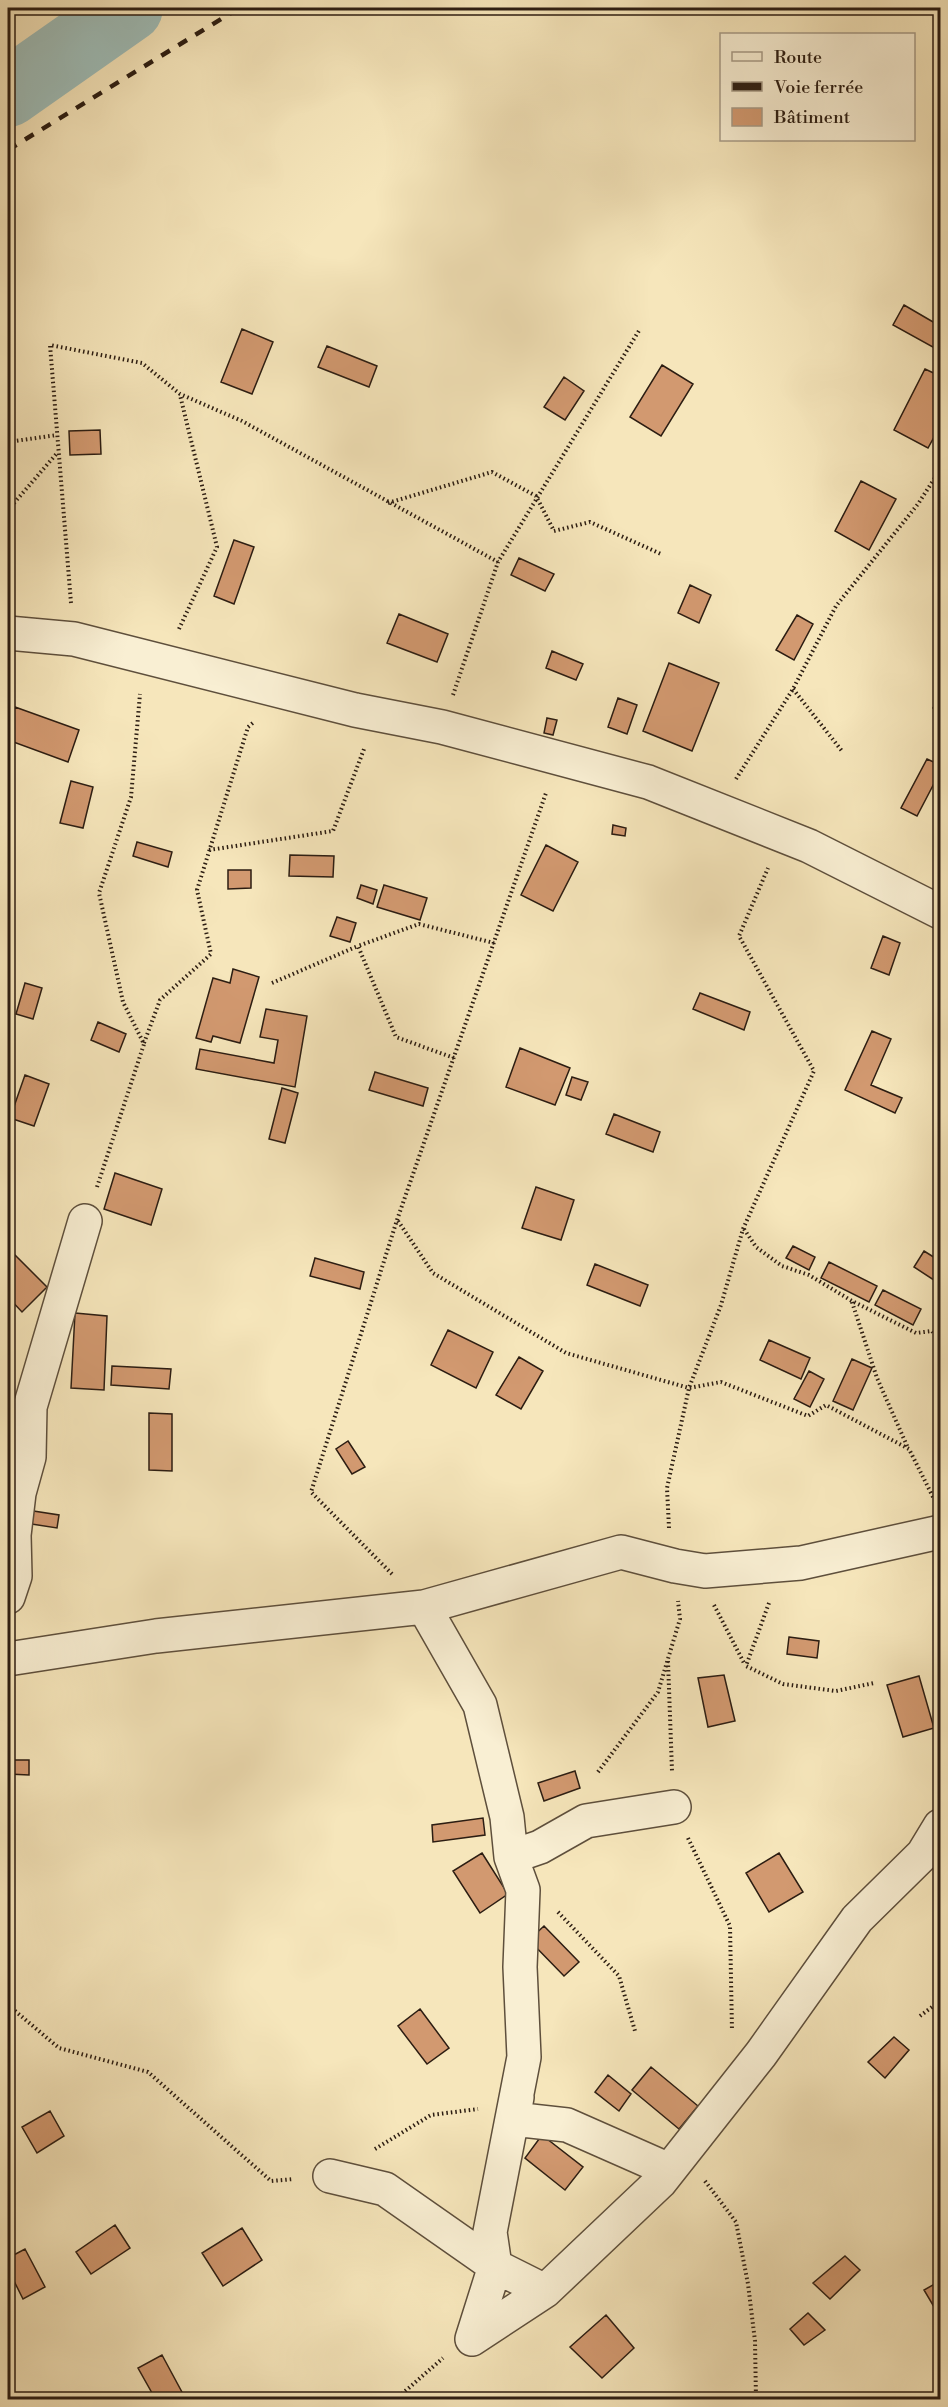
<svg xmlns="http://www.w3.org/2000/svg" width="948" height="2407" font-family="'Libre Bodoni',serif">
	<rect width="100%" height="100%" fill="#f6e6bb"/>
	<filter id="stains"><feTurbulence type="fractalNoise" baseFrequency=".00333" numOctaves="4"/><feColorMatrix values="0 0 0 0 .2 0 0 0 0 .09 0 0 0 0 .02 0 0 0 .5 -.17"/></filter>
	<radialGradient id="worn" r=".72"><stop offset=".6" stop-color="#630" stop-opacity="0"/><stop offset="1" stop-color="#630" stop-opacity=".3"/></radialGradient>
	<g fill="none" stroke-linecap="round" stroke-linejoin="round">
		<path stroke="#9fbeb9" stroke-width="68" d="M8 93 129 8"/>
	</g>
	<path fill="#d29970" stroke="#2c1d12" stroke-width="1.5" d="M904 305 940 326V351L893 325Z
		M242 329 273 342 252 394 221 382Z
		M327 346 377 366 369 387 318 367Z
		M662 365 693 384 661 436 630 417Z
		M925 369 940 376V426L928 448 894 430Z
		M564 377 584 391 565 420 544 407Z
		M100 430 101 454 70 455 69 431Z
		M861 481 896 499 869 550 835 531Z
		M234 540 254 547 234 604 214 596Z
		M519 558 554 574 545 591 511 575Z
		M690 585 711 595 699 623 678 613Z
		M399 614 448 634 437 662 387 643Z
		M797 615 813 624 794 660 776 650Z
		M552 651 583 664 576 680 546 668Z
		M669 663 719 683 692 751 643 731Z
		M940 695V712L933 708Z
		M618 698 637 705 627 734 608 727Z
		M15 707 79 730 68 762 8 740V728Z
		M547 718 557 720 553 735 544 733Z
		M927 759 940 765V772L917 816 901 808Z
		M71 781 93 787 83 828 60 823Z
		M613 825 626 828 625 836 612 834Z
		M137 842 172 852 168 867 133 856Z
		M546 845 578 862 553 911 521 895Z
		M290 855 334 856 333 877 289 876Z
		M228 870H251V888L228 889Z
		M361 885 377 890 373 904 357 898Z
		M384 885 427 898 420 920 377 907Z
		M337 917 356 923 350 942 330 936Z
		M883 936 900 943 889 975 871 968Z
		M233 969 259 977 240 1043 213 1036 211 1042 196 1038 213 978 230 983Z
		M25 983 42 988 33 1019 16 1014Z
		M700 993 750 1012 744 1030 693 1009Z
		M266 1009 307 1016 295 1087 196 1069 200 1049 274 1063 278 1040 260 1037Z
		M98 1022 126 1034 119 1052 91 1040Z
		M872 1031 891 1039 871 1085 902 1098 895 1113 845 1090Z
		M520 1048 570 1068 555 1105 506 1087Z
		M375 1072 428 1088 423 1106 369 1090Z
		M25 1075 49 1084 34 1126 10 1118Z
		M572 1077 588 1082 581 1100 566 1095Z
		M282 1088 298 1093 285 1143 269 1139Z
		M614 1114 660 1132 653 1152 606 1134Z
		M115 1173 162 1189 151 1225 104 1209Z
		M536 1187 574 1200 561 1240 522 1228Z
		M793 1246 815 1257 809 1270 786 1258Z
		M924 1251 940 1261V1284L914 1267Z
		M12 1252 47 1287 22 1312 8 1297V1257Z
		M315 1258 364 1272 360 1289 310 1276Z
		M829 1262 877 1286 869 1302 821 1278Z
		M595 1264 648 1285 640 1306 587 1285Z
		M883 1290 921 1309 913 1325 875 1305Z
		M75 1313 107 1316 104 1390 71 1388Z
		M448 1330 493 1352 476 1388 431 1365Z
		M769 1340 810 1358 801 1379 760 1360Z
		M519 1357 543 1371 521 1409 496 1395Z
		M852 1359 872 1368 853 1410 833 1401Z
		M112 1366 171 1369 169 1389 111 1385Z
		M809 1371 824 1379 810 1407 794 1399Z
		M149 1413 172 1414V1471L149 1470Z
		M348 1441 365 1467 352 1474 336 1449Z
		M27 1510 59 1515 57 1528 25 1523Z
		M789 1637 819 1641 817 1658 787 1654Z
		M724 1675 735 1721 708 1727 698 1678Z
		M919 1676 934 1728 903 1737 887 1685Z
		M8 1760H29V1775L8 1774Z
		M575 1771 580 1788 544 1801 538 1783Z
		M483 1818 485 1835 433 1842 432 1825Z
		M482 1853 508 1894 480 1913 453 1871Z
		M779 1853 803 1892 769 1912 746 1873Z
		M544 1926 579 1962 564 1976 529 1940Z
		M420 2009 449 2048 427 2064 398 2026Z
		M894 2037 909 2050 885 2078 868 2062Z
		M651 2067 698 2106 679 2129 632 2090Z
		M608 2075 631 2094 619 2111 595 2092Z
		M50 2111 64 2136 37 2153 22 2127Z
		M542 2135 583 2167 565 2190 525 2158Z
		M115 2225 130 2248 91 2274 76 2252Z
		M242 2228 262 2260 223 2286 202 2253Z
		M25 2249 45 2287 23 2299 8 2269V2258Z
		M845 2256 860 2270 830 2299 813 2283Z
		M940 2281V2317L924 2290Z
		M808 2313 825 2330 804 2345 790 2329Z
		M606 2315 634 2348 602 2378 570 2347Z
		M162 2355 183 2394 173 2400H156L138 2368Z"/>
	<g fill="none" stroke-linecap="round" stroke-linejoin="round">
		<g stroke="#5e4f3c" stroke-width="36">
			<path id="minor" d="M8 633 74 639 355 710 442 727 648 782 809 846 940 912
				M8 1597 15 1576 14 1535 19 1493 29 1457 30 1407 85 1221
				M424 1607 480 1705 507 1817 511 1857 523 1890 520 1967 524 2057 490 2232 495 2266 472 2339
				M8 1659 156 1636 424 1607 621 1552 675 1566 705 1571 801 1563 940 1532
				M511 1857 540 1847 586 1821 674 1807
				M517 2097 513 2119 567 2125 669 2170
				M330 2176 385 2189 495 2266 545 2291
				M472 2339 545 2291 660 2182 761 2054 857 1919 923 1854 940 1826"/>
		</g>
		<path stroke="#2c1d12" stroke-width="4" stroke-dasharray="1.5 3" stroke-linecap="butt" d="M8 442 57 435
			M388 503 492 472 536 496 554 531 590 522 661 554
			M8 510 58 452
			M71 603 50 345 142 363 180 394 242 421 498 562
			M179 629 217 547 180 395
			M793 689 842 751
			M453 695 498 562 640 329
			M736 779 793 689 836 606 918 504 940 470
			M209 850 333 831 364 749
			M272 983 358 946
			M144 1043 160 1000 211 954 197 890 248 727 254 722
			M454 1058 396 1037 358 946 419 924 494 943
			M97 1187 144 1044 123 1002 99 893 131 797 140 694
			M398 1221 433 1273 566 1353 689 1388 721 1382 808 1416 826 1405 909 1449 933 1497
			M744 1229 756 1247 782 1266 809 1275 852 1301 916 1333 932 1331 940 1342
			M852 1302 877 1378 908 1448
			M669 1528 667 1488 689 1388 721 1305 743 1229 814 1071 739 936 768 868
			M392 1574 311 1492 397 1220 546 793
			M769 1603 746 1666 783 1684 836 1691 874 1683
			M714 1605 745 1665
			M668 1661 672 1771
			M598 1772 658 1692 680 1619 678 1601
			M688 1838 730 1926 732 2031
			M558 1912 619 1976 635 2031
			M8 2005 59 2048 148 2072 271 2181 294 2179
			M920 2016 940 2001
			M375 2149 431 2115 478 2109
			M705 2181 736 2222 748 2284 755 2341 756 2400
			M395 2400 443 2358"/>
		<use href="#minor" stroke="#f9efd3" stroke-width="33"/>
		<path stroke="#2c1d12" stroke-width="4.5" stroke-dasharray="10 10" stroke-linecap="butt" d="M8 150 239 8"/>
	</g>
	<rect width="948" height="2407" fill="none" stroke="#f6e6bb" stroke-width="30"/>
	<rect x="9" y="9" width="930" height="2389" fill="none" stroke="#2c1d12" stroke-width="3"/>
	<rect x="15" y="15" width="918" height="2377" fill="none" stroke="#2c1d12" stroke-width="1.5"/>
	<rect x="720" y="33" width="195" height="108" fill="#f9efd3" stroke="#a79b86" stroke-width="1.5"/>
	<rect x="732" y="52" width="30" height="9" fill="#f9efd3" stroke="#a79b86" stroke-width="1.5"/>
	<text x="774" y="63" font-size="18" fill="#2c1d12">Route</text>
	<rect x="732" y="82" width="30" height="9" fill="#2c1d12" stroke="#a79b86" stroke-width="1.5"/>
	<text x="774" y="93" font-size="18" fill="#2c1d12">Voie ferrée</text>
	<rect x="732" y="108" width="30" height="18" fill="#d29970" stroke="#a79b86" stroke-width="1.5"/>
	<text x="774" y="123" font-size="18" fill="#2c1d12">Bâtiment</text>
	<rect width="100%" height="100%" filter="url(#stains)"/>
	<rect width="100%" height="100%" fill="url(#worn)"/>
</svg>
